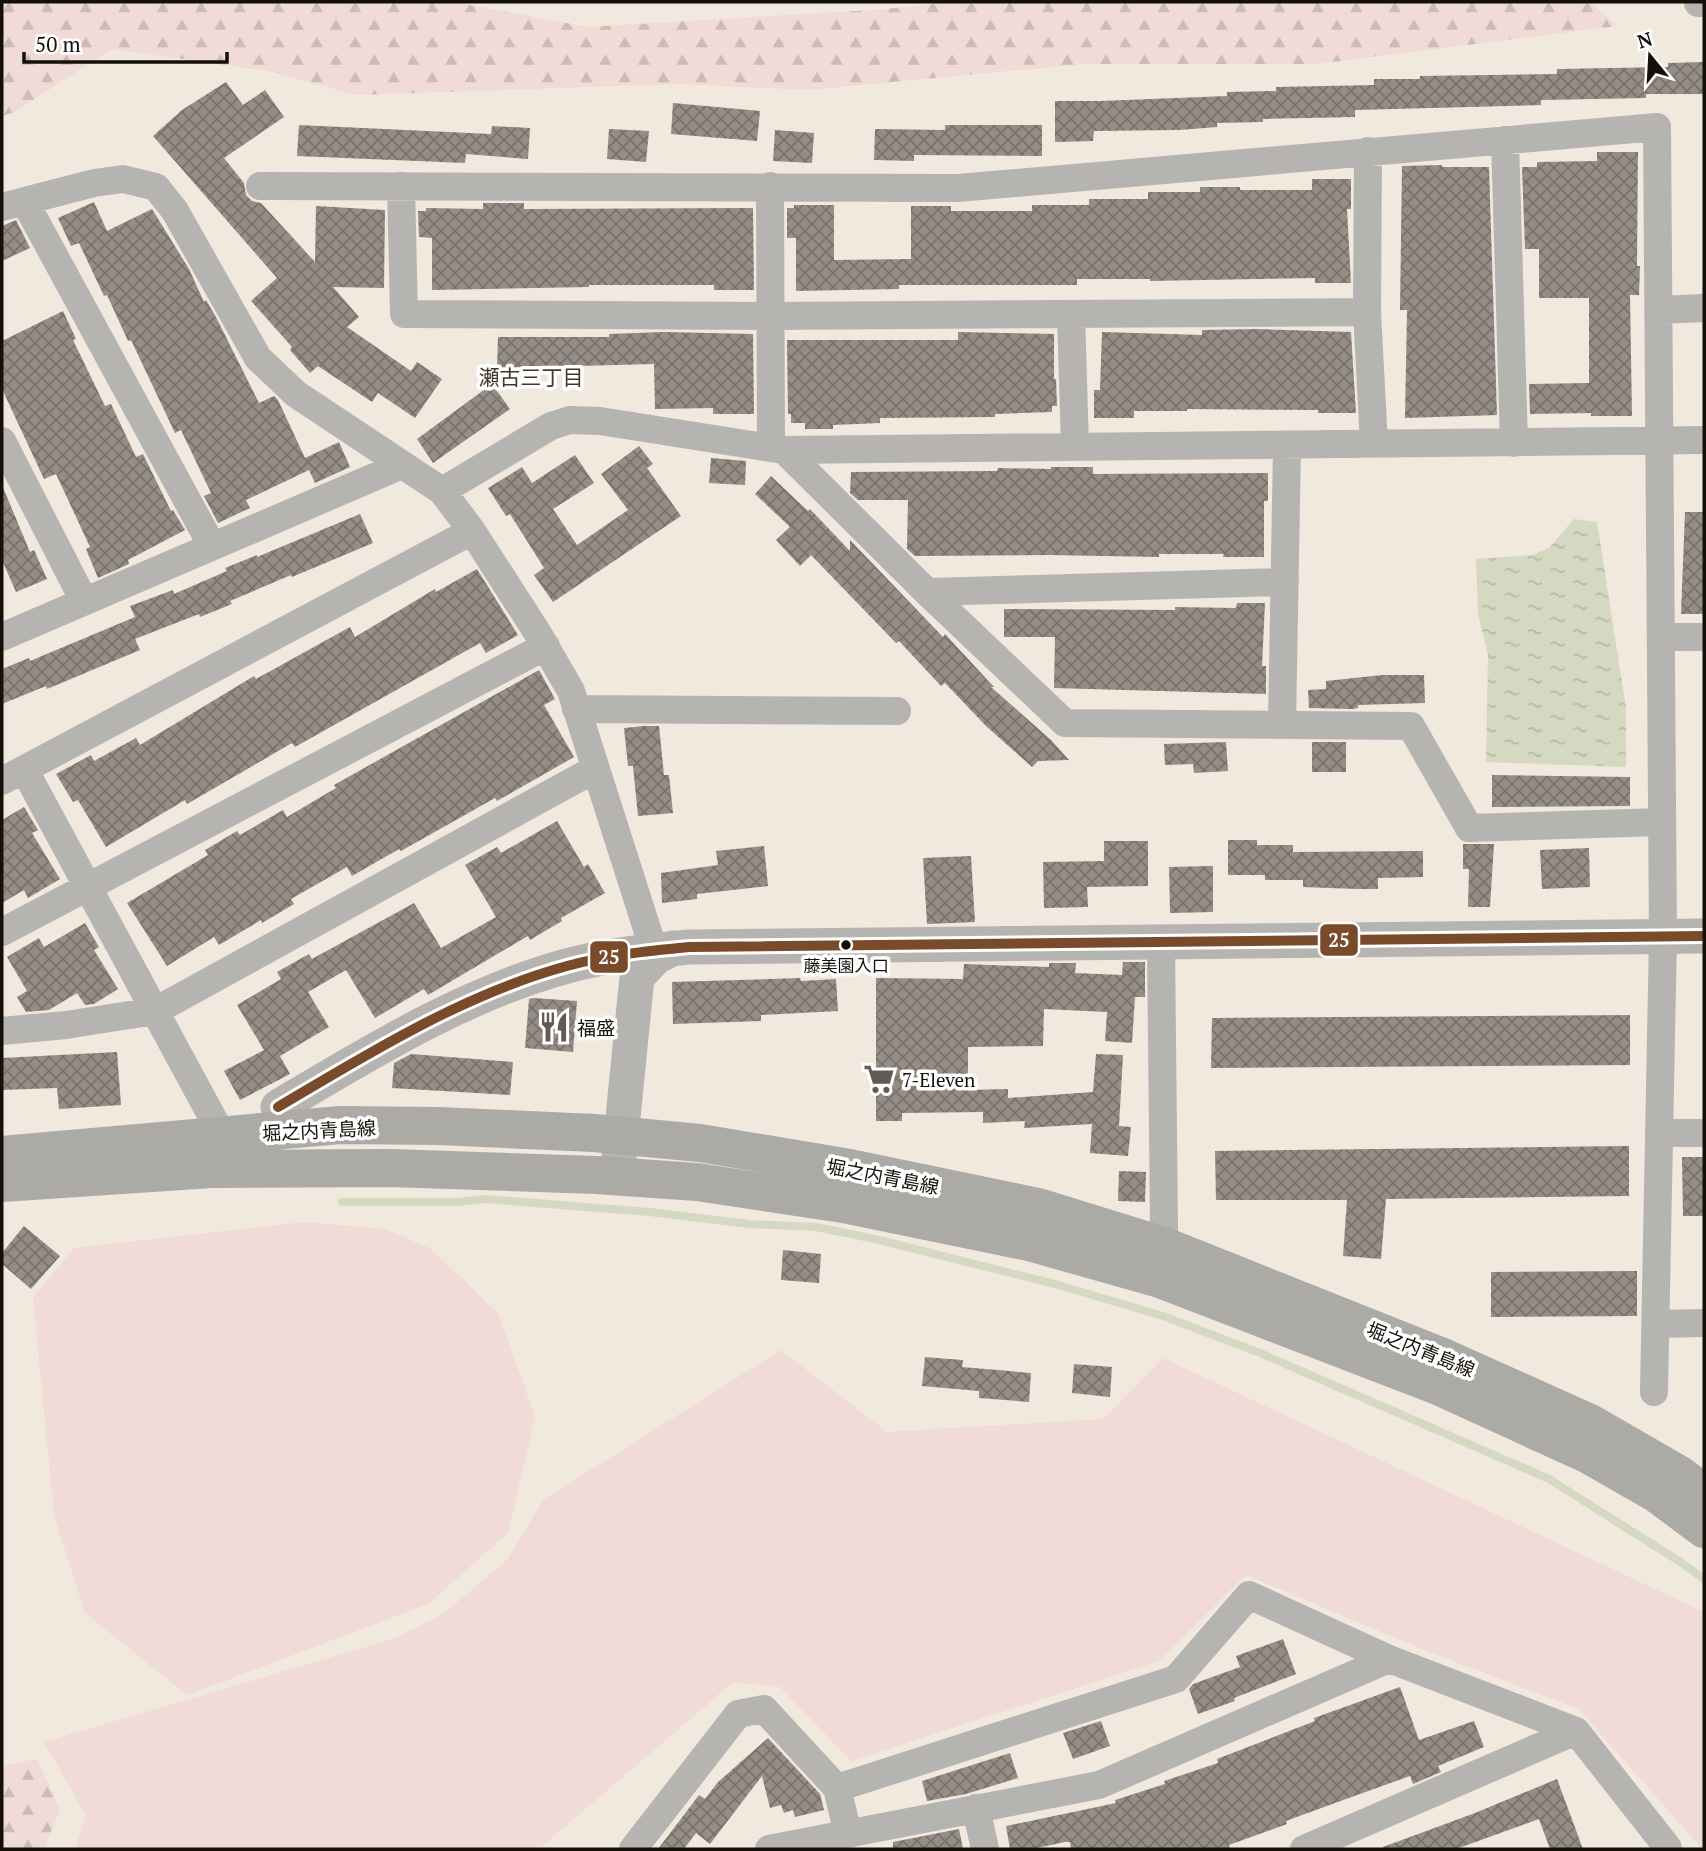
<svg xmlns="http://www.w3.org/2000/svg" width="1706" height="1851" viewBox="0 0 1706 1851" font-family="'PT Serif','Noto Sans JP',serif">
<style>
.green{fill:#f0dbd6}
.forest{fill:url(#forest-firs)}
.water{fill:url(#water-ripples)}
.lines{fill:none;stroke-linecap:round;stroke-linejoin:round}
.stream{stroke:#d5d9c2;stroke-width:8}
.building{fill:url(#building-cross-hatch)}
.minor{stroke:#b6b4b0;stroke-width:28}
.tertiary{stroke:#b6b4b0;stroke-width:35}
.secondary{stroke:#abaaa5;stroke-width:38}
.bus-1-casing{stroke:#fff;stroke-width:16}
.bus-1{stroke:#7a4b2a;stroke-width:10}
.bus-dot{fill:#150f09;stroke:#fff;stroke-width:2.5}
.labels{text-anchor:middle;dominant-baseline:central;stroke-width:7;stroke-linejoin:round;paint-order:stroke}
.bus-label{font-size:17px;fill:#150f09;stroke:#fff}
.poi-label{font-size:19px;fill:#150f09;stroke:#fff;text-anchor:start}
.street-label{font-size:19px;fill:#150f09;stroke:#fff}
.neighbourhood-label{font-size:21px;fill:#433728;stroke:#fff}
.line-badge{stroke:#fff;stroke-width:2.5}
.badge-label{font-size:19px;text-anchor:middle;font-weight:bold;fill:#fff}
</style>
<defs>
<pattern id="forest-firs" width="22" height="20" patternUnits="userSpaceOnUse" patternTransform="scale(1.75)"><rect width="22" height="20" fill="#f0dbd6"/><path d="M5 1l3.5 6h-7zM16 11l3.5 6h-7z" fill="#cdbbb6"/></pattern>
<pattern id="water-ripples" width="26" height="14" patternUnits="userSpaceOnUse" patternTransform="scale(1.75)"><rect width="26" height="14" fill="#d5d9c2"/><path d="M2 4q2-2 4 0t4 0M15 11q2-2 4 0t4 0" fill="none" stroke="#b6b9a5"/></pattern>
<pattern id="building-cross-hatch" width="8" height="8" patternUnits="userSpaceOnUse" patternTransform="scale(1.75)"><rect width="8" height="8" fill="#968d86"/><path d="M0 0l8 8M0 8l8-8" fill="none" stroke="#79726c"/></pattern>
</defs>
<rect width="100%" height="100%" fill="#f1e8de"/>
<path class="green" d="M 304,1222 L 386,1229 L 431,1249 L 498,1313 L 535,1417 L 508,1533 L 428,1604 L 187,1695 L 85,1613 L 54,1515 L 33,1297 L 74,1248 Z
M 781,1350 L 887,1432 L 1103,1419 L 1163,1358 L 1704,1612 L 1704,1849 L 1702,1849 L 1579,1709 L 1432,1653 L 1246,1575 L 1159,1661 L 851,1761 L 780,1687 L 733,1682 L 539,1849 L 75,1849 L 86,1815 L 44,1742 L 393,1639 L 443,1614 L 507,1560 L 543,1500 Z"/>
<path class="forest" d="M 2,2 L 453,2 L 588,27 L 873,10 L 954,2 L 1590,2 L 1617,26 L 1317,64 L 1082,64 L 809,90 L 679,84 L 356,95 L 269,71 L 111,49 L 15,112 L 2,116 Z
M 37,1759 L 60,1809 L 44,1849 L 2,1849 L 2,1766 Z"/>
<path class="water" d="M 1574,519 L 1597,522 L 1626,708 L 1626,767 L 1486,762 L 1488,655 L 1478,614 L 1476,559 L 1533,555 L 1550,547 Z"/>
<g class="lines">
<path class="stream" d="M 342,1202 L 459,1202 L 484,1199 L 650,1212 L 749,1224 L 816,1227 L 875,1239 L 1055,1284 L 1163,1316 L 1260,1353 L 1549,1479 L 1682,1563 L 1704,1579"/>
</g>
<path class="building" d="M 1704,62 L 1704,94 L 1646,94 L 1646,98 L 1541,100 L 1541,105 L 1355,110 L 1355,117 L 1263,119 L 1263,122 L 1217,123 L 1217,127 L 1179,130 L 1094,131 L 1093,141 L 1055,142 L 1055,101 L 1101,101 L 1227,96 L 1227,92 L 1276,91 L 1276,87 L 1374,85 L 1374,79 L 1420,79 L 1420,76 L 1557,74 L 1557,69 L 1668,67 L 1668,63 Z
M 226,82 L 243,105 L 265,90 L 284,117 L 224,158 L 244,183 L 246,195 L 252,201 L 261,203 L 315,262 L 316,206 L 385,210 L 384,288 L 333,287 L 359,317 L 347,327 L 411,371 L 417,362 L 442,379 L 415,418 L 378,393 L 372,402 L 318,366 L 310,373 L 290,350 L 292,347 L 251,301 L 277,278 L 153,136 L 182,110 Z
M 673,103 L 760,111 L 757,141 L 671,134 Z
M 299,125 L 491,134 L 492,126 L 530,128 L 528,159 L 466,154 L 465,163 L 297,156 Z
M 945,125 L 1042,125 L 1042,156 L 914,155 L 914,161 L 874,160 L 875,129 L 945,130 Z
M 609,129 L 649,131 L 646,162 L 607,159 Z
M 775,130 L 814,133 L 812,163 L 773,161 Z
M 1597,152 L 1638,152 L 1637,266 L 1640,266 L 1639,295 L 1630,295 L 1632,416 L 1591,416 L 1591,413 L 1530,414 L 1529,384 L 1589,383 L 1589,298 L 1539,298 L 1539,249 L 1525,249 L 1522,167 L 1537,167 L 1537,162 L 1597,161 Z
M 1442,165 L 1442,167 L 1489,167 L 1497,415 L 1405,418 L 1407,310 L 1400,310 L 1402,166 Z
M 1312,179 L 1351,179 L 1351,209 L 1347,209 L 1351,283 L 1315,283 L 1315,278 L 1150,281 L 1150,279 L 1077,279 L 1077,285 L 899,285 L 899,289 L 796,291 L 796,238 L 787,238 L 787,208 L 794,208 L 794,205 L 834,205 L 834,260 L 911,259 L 911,206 L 951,206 L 951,211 L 1032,211 L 1032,205 L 1089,205 L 1089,199 L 1148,199 L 1148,192 L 1200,192 L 1200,187 L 1240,187 L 1240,190 L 1312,190 Z
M 94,202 L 107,231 L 152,209 L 189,269 L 204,302 L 206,300 L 217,319 L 259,403 L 274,396 L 278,400 L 305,458 L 339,442 L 350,467 L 315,483 L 309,470 L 246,500 L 250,508 L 218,523 L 204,496 L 211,493 L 181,430 L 175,433 L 131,340 L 128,341 L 107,295 L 104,296 L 79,243 L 71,246 L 58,218 Z
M 483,203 L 524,203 L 524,209 L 753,208 L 754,290 L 714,290 L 714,285 L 589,285 L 589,287 L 432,290 L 432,238 L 419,237 L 418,211 L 426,211 L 426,208 L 483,209 Z
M 16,220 L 30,248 L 2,261 L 2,226 Z
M 63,311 L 76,339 L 73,340 L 105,406 L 111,404 L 136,457 L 143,454 L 171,511 L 173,510 L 185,530 L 128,560 L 129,564 L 98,578 L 86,549 L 90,547 L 56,474 L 44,479 L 2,389 L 2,341 Z
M 1256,329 L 1351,332 L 1356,413 L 1318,413 L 1318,410 L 1187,409 L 1187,411 L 1134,411 L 1134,418 L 1094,418 L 1094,390 L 1100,390 L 1102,332 L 1202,335 L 1202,330 Z
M 664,332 L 753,334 L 754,414 L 713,414 L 713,408 L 655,409 L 654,364 L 497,368 L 498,337 L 609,337 L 609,334 Z
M 958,332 L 1054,334 L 1054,379 L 1056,379 L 1057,406 L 1052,406 L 1052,412 L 995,414 L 995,417 L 880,418 L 880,423 L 833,425 L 833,429 L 805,429 L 805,423 L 791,423 L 791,414 L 788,414 L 787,340 L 958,340 Z
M 492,384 L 510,409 L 433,463 L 417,439 Z
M 639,446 L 653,464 L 647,468 L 681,516 L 553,602 L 534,575 L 544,568 L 510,514 L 506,516 L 488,488 L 522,467 L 532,483 L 575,455 L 594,483 L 553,509 L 577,545 L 628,510 L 601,474 Z
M 711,458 L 746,461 L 745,485 L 709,483 Z
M 1051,467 L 1093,467 L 1093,474 L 1268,473 L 1268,501 L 1264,501 L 1264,557 L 1223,557 L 1224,554 L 1159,554 L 1159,557 L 1050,555 L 915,556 L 907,549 L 908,500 L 858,500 L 850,493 L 851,472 L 997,471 L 998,468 L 1051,469 Z
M 771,476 L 808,511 L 810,509 L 850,551 L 850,540 L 943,637 L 945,634 L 994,687 L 991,687 L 1051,740 L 1069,760 L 1038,761 L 1032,767 L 986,726 L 945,683 L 941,686 L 899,641 L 896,643 L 811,555 L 800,566 L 776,540 L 790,527 L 755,494 Z
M 2,485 L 30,552 L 34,550 L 47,579 L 16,592 L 2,560 Z
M 1685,512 L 1704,512 L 1704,614 L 1681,614 Z
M 360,514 L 373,543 L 292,577 L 291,575 L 230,601 L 232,604 L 200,617 L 199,614 L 135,639 L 140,650 L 47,689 L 46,686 L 2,704 L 2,669 L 29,658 L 30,661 L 135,617 L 130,606 L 173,590 L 174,594 L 227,571 L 225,568 L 257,555 L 257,557 Z
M 477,569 L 518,635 L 486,653 L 480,643 L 295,747 L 292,743 L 187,804 L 185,800 L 106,847 L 78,800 L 73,802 L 56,774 L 91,755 L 94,761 L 136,738 L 140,745 L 254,676 L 256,679 L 350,627 L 355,637 L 435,589 L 436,592 Z
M 1237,603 L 1265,603 L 1262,666 L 1266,666 L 1266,694 L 1054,688 L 1055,637 L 1004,637 L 1004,609 L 1175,610 L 1175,607 L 1236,608 Z
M 539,670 L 555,699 L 544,705 L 574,757 L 497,801 L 495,798 L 401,851 L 399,849 L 352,876 L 347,867 L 291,899 L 294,904 L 262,923 L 261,920 L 219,945 L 214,937 L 167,966 L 127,903 L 208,855 L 205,850 L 237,831 L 240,835 L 283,810 L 287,817 L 336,788 L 334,785 L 366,767 Z
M 1382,675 L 1424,675 L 1425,703 L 1358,705 L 1358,708 L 1352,709 L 1309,708 L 1308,690 L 1326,689 L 1326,681 Z
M 644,726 L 659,726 L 664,775 L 669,775 L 673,813 L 638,816 L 633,766 L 628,766 L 624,728 Z
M 1226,742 L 1228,771 L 1194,773 L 1193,764 L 1165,765 L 1164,744 Z
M 1312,742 L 1346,742 L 1346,772 L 1312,772 Z
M 1492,775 L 1630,777 L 1630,806 L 1492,807 Z
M 24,807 L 38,830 L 32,833 L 60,879 L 28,898 L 24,890 L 2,903 L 2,820 Z
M 557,821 L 584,867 L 588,864 L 605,893 L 561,918 L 562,921 L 530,940 L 528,936 L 428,995 L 424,989 L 375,1018 L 346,970 L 308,992 L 329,1027 L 280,1056 L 290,1074 L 240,1100 L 224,1071 L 264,1050 L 237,1005 L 281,979 L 277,972 L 309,954 L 312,959 L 414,903 L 441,948 L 496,917 L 465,865 L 497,847 L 501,853 Z
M 1228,840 L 1257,840 L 1257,845 L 1293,845 L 1293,852 L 1423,851 L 1423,877 L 1378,878 L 1378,889 L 1357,889 L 1303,887 L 1303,880 L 1265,880 L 1265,875 L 1228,875 Z
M 1104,841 L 1148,841 L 1148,886 L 1087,887 L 1088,907 L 1044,908 L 1043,862 L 1104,861 Z
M 1463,844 L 1494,844 L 1490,907 L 1468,907 L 1469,869 L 1463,869 Z
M 764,846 L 768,886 L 697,894 L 697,899 L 662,903 L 661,873 L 718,865 L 716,851 Z
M 1589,848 L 1590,887 L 1542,889 L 1540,850 Z
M 971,856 L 975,922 L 927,924 L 923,858 Z
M 1213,866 L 1213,912 L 1170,913 L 1169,867 Z
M 85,923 L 99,947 L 94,950 L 118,989 L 94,1004 L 85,1005 L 77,993 L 49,1010 L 26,1012 L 17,997 L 27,991 L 7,957 L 39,938 L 44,947 Z
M 1123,962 L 1145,962 L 1145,997 L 1135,997 L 1132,1043 L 1105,1041 L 1107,1012 L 1044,1009 L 1043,1046 L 968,1047 L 968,1090 L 1008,1089 L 1008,1098 L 1093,1092 L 1096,1054 L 1123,1055 L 1119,1126 L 1131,1127 L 1128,1156 L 1090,1153 L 1092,1124 L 1024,1128 L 1025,1121 L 983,1123 L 983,1112 L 902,1113 L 902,1121 L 876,1121 L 876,978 L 963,979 L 964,964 L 1049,967 L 1049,963 L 1076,963 L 1075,973 L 1122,975 Z
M 800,978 L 801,981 L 836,979 L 838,1011 L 761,1015 L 761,1021 L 673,1024 L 672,982 Z
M 533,998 L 577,1001 L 573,1052 L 525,1048 L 529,999 Z
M 1630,1015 L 1630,1065 L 1211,1068 L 1212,1018 Z
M 117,1052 L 121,1105 L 59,1109 L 57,1088 L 2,1090 L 2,1058 Z
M 411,1054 L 513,1062 L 510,1095 L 392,1088 L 394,1063 Z
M 1629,1146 L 1629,1196 L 1386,1199 L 1381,1259 L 1343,1256 L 1347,1200 L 1216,1200 L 1215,1151 Z
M 1682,1157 L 1704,1157 L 1704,1216 L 1683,1216 Z
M 1119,1171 L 1146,1172 L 1145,1202 L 1118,1201 Z
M 24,1226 L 60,1256 L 31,1289 L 2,1264 L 2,1253 Z
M 783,1250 L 821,1254 L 819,1283 L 781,1280 Z
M 1637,1271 L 1637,1316 L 1491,1317 L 1491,1272 Z
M 925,1357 L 963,1360 L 962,1367 L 1031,1373 L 1029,1402 L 979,1398 L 979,1391 L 922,1386 Z
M 1074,1364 L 1112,1367 L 1110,1397 L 1072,1393 Z
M 1283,1639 L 1296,1674 L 1234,1698 L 1235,1701 L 1198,1714 L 1189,1689 L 1193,1684 L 1240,1667 L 1236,1656 Z
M 1400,1687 L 1419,1740 L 1474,1721 L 1484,1747 L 1438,1766 L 1441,1772 L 1413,1784 L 1410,1776 L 1335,1803 L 1286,1821 L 1287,1824 L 1229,1845 L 1230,1849 L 1071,1849 L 1070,1842 L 1065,1842 L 1032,1849 L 1010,1849 L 1006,1826 L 1116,1803 L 1115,1800 L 1165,1784 L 1164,1781 L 1218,1763 L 1217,1759 L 1315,1721 L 1314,1718 Z
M 1101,1721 L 1110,1746 L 1073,1759 L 1063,1733 Z
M 768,1738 L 820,1794 L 824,1810 L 795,1817 L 793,1810 L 784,1813 L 781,1805 L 770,1808 L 762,1776 L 710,1844 L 696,1833 L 684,1849 L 658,1849 L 699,1795 L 705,1799 L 718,1782 Z
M 1010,1753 L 1018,1778 L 966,1794 L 927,1801 L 922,1781 Z
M 1557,1779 L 1583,1849 L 1550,1849 L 1539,1819 L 1456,1849 L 1383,1849 L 1383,1847 L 1475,1813 Z
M 959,1829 L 963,1849 L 893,1849 L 893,1842 Z"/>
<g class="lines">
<path class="minor" d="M 1698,3 L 1704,3
M 1505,140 L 1514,443
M 1368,151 L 1367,312 L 1374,444
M 260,186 L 958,188 L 1657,127 L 1663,936 L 1654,1392
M 401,186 L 404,314 L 771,316 L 1367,312
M 770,186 L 771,448
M 25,202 L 212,546
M 2,207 L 94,183 L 123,179 L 156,187 L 175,211 L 258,358 L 296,394 L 442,491 L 472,531 L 537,632 L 571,691 L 656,957
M 1659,310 L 1704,308
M 1071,314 L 1075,447
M 2,441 L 84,601
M 784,450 L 927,592 L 1065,723 L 1411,726 L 1469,828 L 1662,822
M 442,491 L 551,426 L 570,420 L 600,421 L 784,450 L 1704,440
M 927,592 L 1285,582
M 2,637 L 402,465
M 1661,637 L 1704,637
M 576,709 L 897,711
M 1282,724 L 1287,446
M 24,769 L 223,1137
M 2,781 L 472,531
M 2,932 L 546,646
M 1161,942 L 1164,1228 L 1162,1264
M 2,1031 L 66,1025 L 155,1011 L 595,769
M 1659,1133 L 1704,1133
M 1656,1324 L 1704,1323
M 837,1788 L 1176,1679 L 1249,1595 L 1389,1659
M 976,1808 L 985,1849
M 633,1849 L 738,1714 L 764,1709 L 837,1788 L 848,1834
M 769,1849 L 1099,1785 L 1389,1659 L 1576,1731 L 1668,1848 L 1665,1849
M 1304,1849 L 1576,1731"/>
<path class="tertiary" d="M 278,1107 C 369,1053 464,994 567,966 C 607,955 648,951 689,947 L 1704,936
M 617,1177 L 637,977 L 656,957 L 674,948"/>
<path class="secondary" d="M 2,1155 L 340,1125 L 439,1126 L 594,1133 L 700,1143 L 850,1168 L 1038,1207 L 1164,1246 L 1445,1358 L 1590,1423 L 1680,1475 L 1704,1493
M 2,1183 L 211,1169 L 390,1168 L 596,1175 L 697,1182 L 843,1204 L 1029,1242 L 1160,1279 L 1438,1386 L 1589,1455 L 1657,1494 L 1704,1529"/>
<g class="bus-1-casing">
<path id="bus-1" d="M 278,1107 C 369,1053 464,994 567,966 C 607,955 648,951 689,947 L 1704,936"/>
</g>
<use href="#bus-1" class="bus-1"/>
</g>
<defs>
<g id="restaurant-bare" transform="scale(2.415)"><path d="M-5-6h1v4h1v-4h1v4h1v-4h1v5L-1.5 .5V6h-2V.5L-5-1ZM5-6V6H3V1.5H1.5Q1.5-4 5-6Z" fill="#625b54" stroke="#fff" stroke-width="2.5" paint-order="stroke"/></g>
<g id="supermarket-bare" transform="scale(2.415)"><path d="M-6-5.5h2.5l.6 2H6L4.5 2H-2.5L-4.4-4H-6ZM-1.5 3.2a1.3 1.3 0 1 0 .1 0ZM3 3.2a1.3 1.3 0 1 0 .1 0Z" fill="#625b54" stroke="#fff" stroke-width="2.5" paint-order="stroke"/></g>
</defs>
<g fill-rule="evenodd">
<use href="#restaurant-bare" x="554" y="1027"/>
<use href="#supermarket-bare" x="879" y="1079"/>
</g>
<circle class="bus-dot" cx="846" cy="945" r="6"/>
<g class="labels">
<g class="bus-label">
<text x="846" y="965">藤美園入口</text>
</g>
<g class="poi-label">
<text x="577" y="1027">福盛</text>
<text x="902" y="1079">7-Eleven</text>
</g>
<g class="street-label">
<text transform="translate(319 1130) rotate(-3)">堀之内青島線</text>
<text transform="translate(883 1176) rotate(11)">堀之内青島線</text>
<text transform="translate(1421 1349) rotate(22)">堀之内青島線</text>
</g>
<g class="neighbourhood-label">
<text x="531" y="377">瀬古三丁目</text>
</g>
</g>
<g class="line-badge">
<rect x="1319" y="923" width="40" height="34" rx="7" fill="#7a4b2a"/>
<rect x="589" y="940" width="40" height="34" rx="7" fill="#7a4b2a"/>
</g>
<g class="badge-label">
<text x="1339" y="947">25</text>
<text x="609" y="964">25</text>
</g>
<rect width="1706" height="1851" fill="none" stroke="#150f09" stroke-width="7"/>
<g transform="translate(1650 56) rotate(342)" stroke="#ffffff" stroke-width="5" paint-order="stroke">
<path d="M0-5L12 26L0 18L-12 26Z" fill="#150f09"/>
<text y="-10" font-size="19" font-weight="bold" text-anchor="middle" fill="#150f09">N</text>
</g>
<path d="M24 52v10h203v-10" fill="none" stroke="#150f09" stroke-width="3.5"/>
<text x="35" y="52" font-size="21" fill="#150f09" stroke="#ffffff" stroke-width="5" paint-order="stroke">50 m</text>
</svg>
